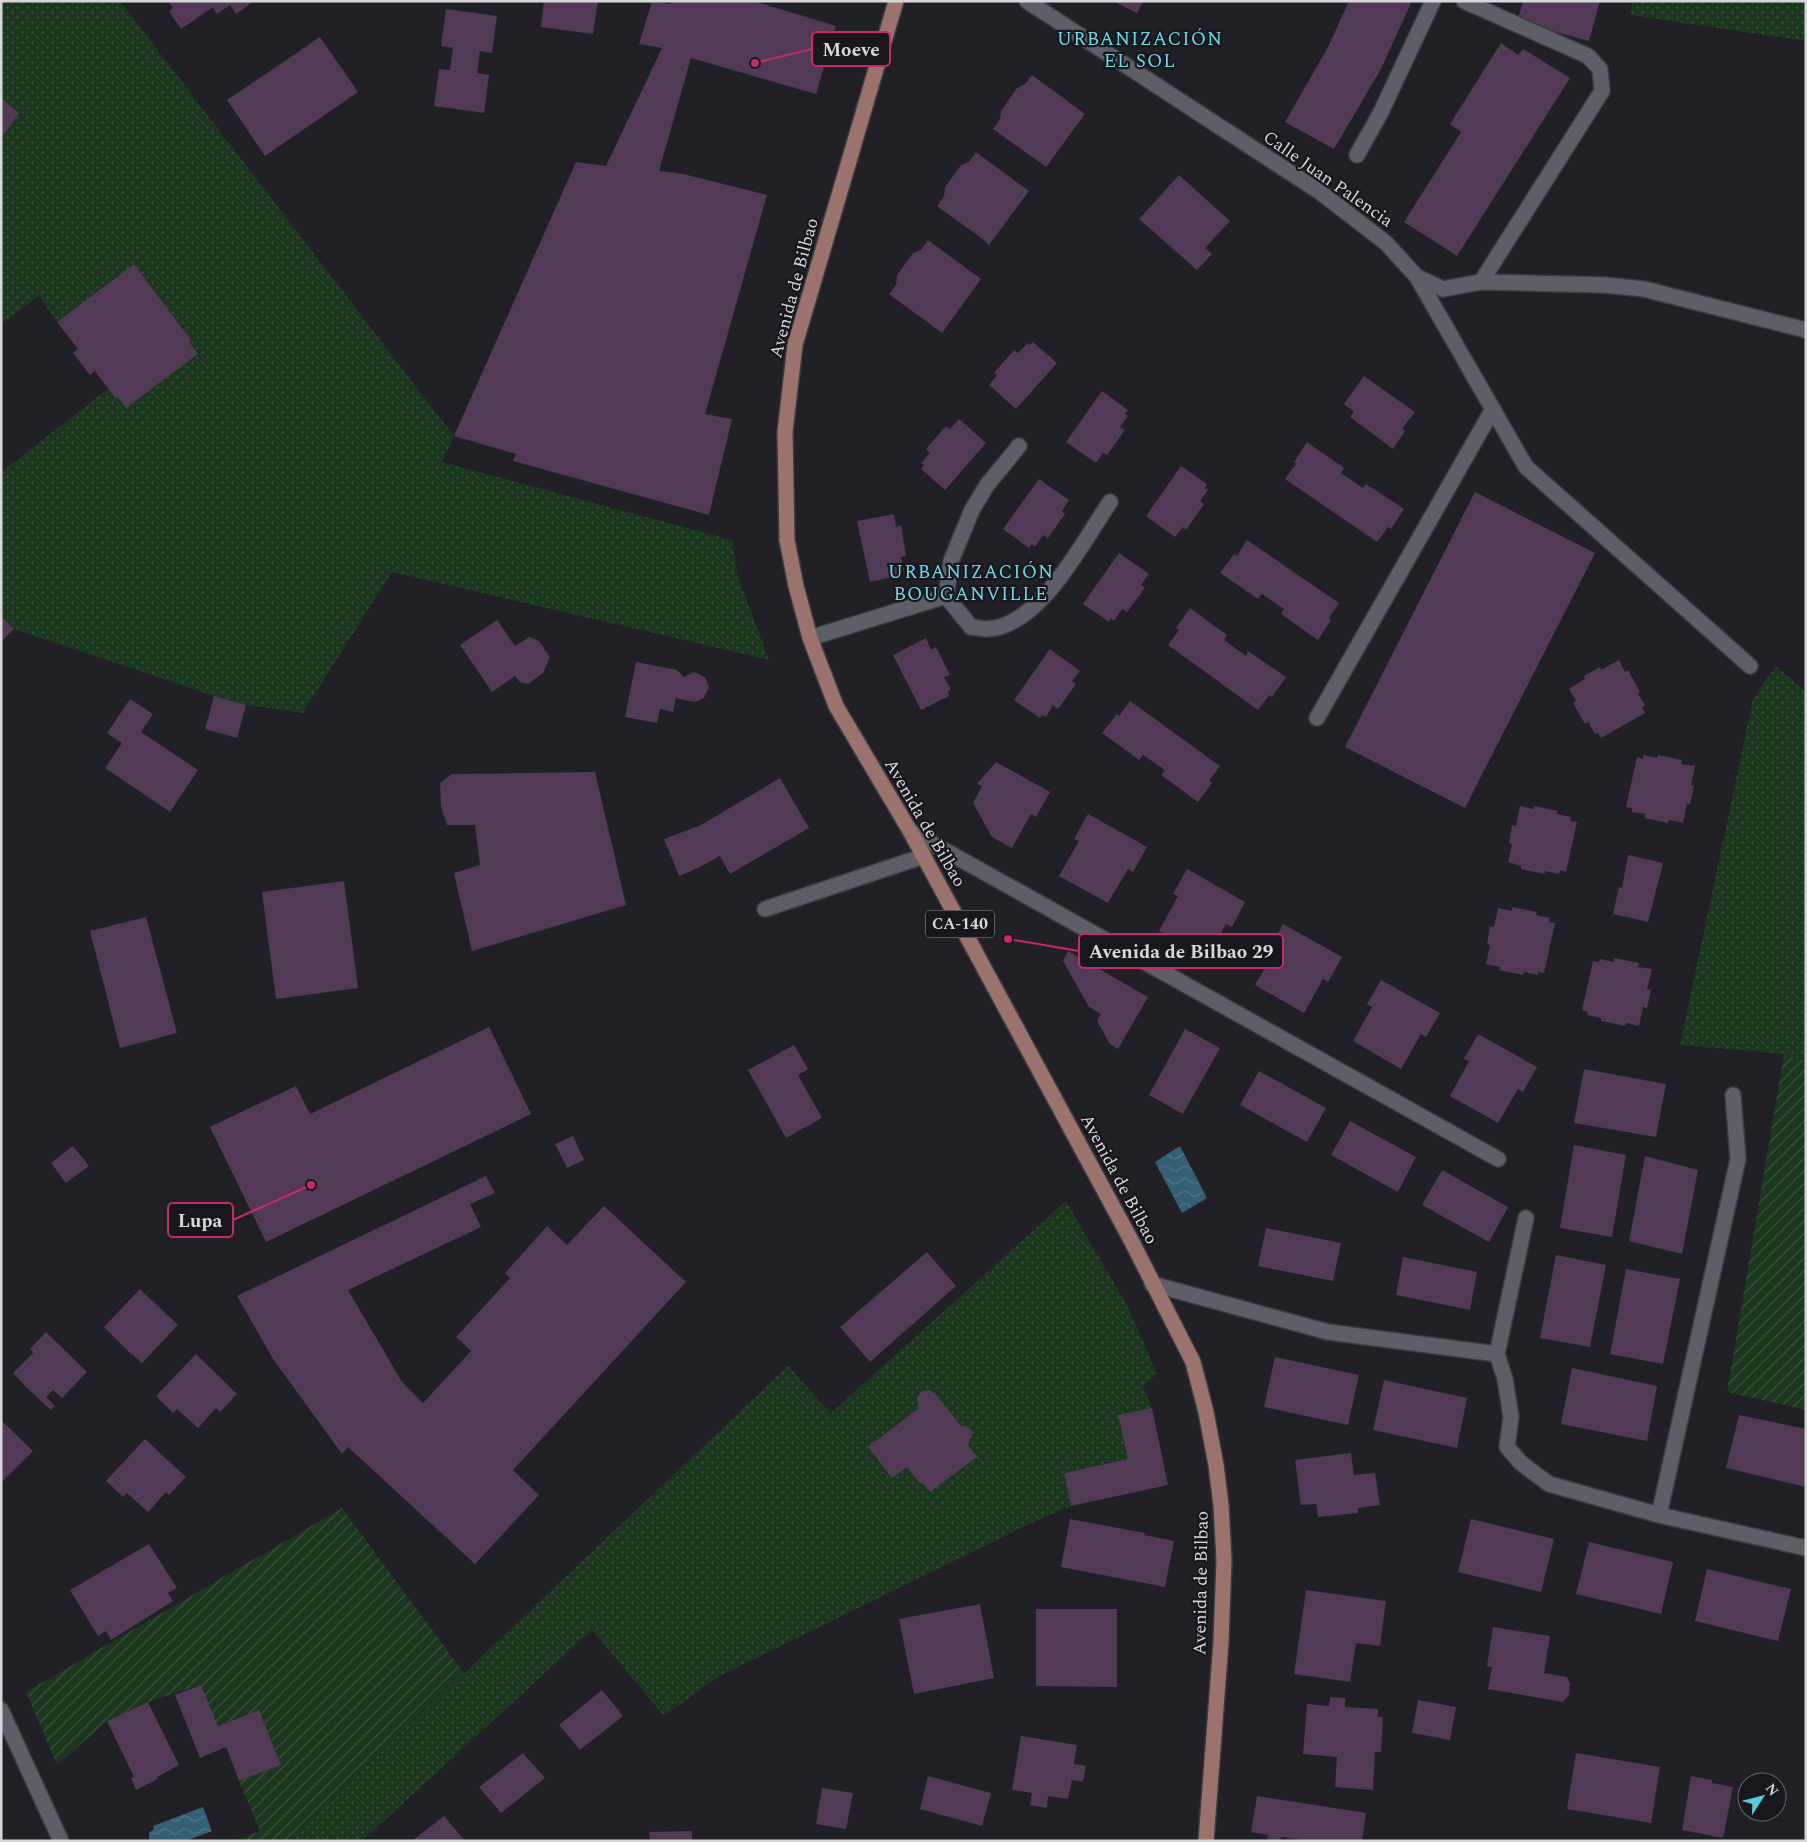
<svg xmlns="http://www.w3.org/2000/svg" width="1807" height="1842" viewBox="0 0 1807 1842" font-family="Spectral,serif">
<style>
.grass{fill:url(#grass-dots)}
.garden{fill:url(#garden-furrows)}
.water{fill:url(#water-waves)}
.building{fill:#523956}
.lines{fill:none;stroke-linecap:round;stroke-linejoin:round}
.minor-casing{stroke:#3b3b40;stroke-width:18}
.major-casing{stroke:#3b3b40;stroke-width:18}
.minor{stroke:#5e5f66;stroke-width:15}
.major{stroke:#9c726d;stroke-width:15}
.labels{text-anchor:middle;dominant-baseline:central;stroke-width:4.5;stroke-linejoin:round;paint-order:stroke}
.shield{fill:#17171d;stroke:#9d9da2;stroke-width:1}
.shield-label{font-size:16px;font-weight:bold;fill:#d7d7db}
.street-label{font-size:18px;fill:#d7d7db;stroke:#17171d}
.neighbourhood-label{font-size:19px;letter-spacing:1px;fill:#6ed6e8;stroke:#17171d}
.leader{fill:none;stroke:#c42b68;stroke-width:2}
.callout-dot{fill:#c42b68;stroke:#17171d;stroke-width:2}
.callout{fill:#17171d;stroke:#c42b68;stroke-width:2}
.callout-label{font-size:19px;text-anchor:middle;font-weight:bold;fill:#d7d7db}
</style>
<defs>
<pattern id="grass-dots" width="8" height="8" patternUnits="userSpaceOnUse" patternTransform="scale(1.25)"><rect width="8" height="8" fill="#1b371d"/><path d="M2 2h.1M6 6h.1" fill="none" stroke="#3b533d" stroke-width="1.8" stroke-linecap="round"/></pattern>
<pattern id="garden-furrows" width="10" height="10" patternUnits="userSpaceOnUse" patternTransform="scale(1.25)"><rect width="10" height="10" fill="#1b371d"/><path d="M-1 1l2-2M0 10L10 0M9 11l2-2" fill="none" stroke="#3b533d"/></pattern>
<pattern id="water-waves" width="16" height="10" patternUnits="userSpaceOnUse" patternTransform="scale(1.25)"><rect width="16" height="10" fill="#336073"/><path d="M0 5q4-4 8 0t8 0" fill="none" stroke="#507686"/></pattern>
</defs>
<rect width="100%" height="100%" fill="#202026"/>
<path class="grass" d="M 2,1 L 120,1 L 454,436 L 442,462 L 732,540 L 738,576 L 769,660 L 392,572 L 303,713 L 246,705 L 214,696 L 14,629 L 1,616 L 1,472 L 108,389 L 115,398 L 117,396 L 126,408 L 191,340 L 134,264 L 57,322 L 39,296 L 1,324 L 1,139 L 18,114 L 1,99 Z
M 1633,1 L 1806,1 L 1806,41 L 1630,15 Z
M 1776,666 L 1806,692 L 1806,1061 L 1784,1054 L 1680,1045 L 1753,699 Z
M 1066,1201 L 1128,1307 L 1157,1374 L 1143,1386 L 1152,1408 L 1128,1459 L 1064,1473 L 1071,1506 L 1025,1526 L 718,1677 L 664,1716 L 592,1630 L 362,1841 L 287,1841 L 788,1366 L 831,1413 Z"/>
<path class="garden" d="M 1784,1054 L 1806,1061 L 1806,1410 L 1727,1392 Z
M 342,1508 L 464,1673 L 287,1841 L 235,1841 L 260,1831 L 239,1781 L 281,1765 L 259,1710 L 218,1726 L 200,1685 L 148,1702 L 107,1721 L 57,1765 L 26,1692 Z"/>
<path class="water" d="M 1180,1146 L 1207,1198 L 1182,1213 L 1155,1162 Z
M 203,1807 L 212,1831 L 186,1841 L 149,1841 L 149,1833 L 154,1829 L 153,1826 Z"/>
<path class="building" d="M 168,1 L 254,1 L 236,14 L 230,5 L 217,14 L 213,7 L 181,29 L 169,11 L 173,8 Z
M 544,1 L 598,1 L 593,34 L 541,27 Z
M 652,1 L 670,4 L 670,1 L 754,1 L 836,26 L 816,94 L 691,58 L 659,171 L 683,174 L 767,195 L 705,414 L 732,419 L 709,515 L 513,461 L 516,454 L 454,436 L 576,162 L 606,166 L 662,48 L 639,44 Z
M 1113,1 L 1143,1 L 1137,13 Z
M 1349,1 L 1412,1 L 1381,69 L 1334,149 L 1285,122 L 1327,49 Z
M 1523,1 L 1600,1 L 1589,41 L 1517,22 Z
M 446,9 L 497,16 L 492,53 L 480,51 L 477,73 L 489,75 L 484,113 L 434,106 L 439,69 L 450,70 L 453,48 L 441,46 Z
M 320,37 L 358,92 L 265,156 L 227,100 Z
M 1501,43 L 1518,55 L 1523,49 L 1570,78 L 1457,256 L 1404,222 L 1461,132 L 1450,124 Z
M 1032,75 L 1085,114 L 1046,167 L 993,129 L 1000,119 L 1001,111 L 1017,88 L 1025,84 Z
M 1,98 L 19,113 L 1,139 Z
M 976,152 L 1029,191 L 989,245 L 984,240 L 937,206 L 944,196 L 945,187 L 961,165 L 969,162 Z
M 1179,175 L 1230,221 L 1205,248 L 1212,254 L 1197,270 L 1139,219 Z
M 928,240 L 981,279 L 942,333 L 889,294 L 896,285 L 897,275 L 913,253 L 921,250 Z
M 134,264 L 191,340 L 189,342 L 198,354 L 126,408 L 117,396 L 115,398 L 95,371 L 90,375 L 73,353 L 78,349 L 57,322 Z
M 1033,342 L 1057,363 L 1016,409 L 989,385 L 997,375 L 994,373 L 1014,350 L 1018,353 L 1028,343 L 1030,345 Z
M 1364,376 L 1415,412 L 1402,429 L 1405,431 L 1393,449 L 1350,417 L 1354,412 L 1344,404 Z
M 1102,391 L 1128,410 L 1125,414 L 1128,416 L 1120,427 L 1125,430 L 1107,455 L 1103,453 L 1096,463 L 1066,442 Z
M 959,419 L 986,443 L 945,490 L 921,469 L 924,465 L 921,463 L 930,453 L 926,449 L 946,426 L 950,429 Z
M 1307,442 L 1344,468 L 1341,473 L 1363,488 L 1366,484 L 1404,509 L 1391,529 L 1388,527 L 1377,542 L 1285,479 L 1296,464 L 1294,462 Z
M 1181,466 L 1207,484 L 1205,488 L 1208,490 L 1200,501 L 1204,504 L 1186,530 L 1183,527 L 1175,537 L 1146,516 Z
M 1039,479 L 1069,500 L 1062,511 L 1065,514 L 1048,538 L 1043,535 L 1035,547 L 1032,544 L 1029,548 L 1003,529 Z
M 1475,492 L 1595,553 L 1465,808 L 1345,747 Z
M 894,514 L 896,527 L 901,525 L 906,556 L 901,557 L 904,570 L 900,571 L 901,575 L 870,582 L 857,521 Z
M 1247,540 L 1339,603 L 1329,618 L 1331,620 L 1318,640 L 1281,614 L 1284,609 L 1262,594 L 1258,599 L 1220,573 L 1234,554 L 1237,556 Z
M 1119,553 L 1149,574 L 1141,585 L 1145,588 L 1127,612 L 1122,609 L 1114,621 L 1111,618 L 1109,622 L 1083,604 Z
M 1190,608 L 1227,635 L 1224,640 L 1246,656 L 1248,651 L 1286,677 L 1272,697 L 1269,695 L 1258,710 L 1168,645 L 1179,630 L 1176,628 Z
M 1,616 L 14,629 L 1,642 Z
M 497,620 L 515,646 L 529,637 L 539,641 L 550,657 L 543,673 L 528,684 L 520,682 L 515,676 L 492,692 L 460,645 Z
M 926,638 L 931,650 L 936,647 L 950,675 L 944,677 L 951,690 L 948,691 L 949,696 L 921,710 L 893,655 Z
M 1050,649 L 1080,671 L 1072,681 L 1076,684 L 1058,709 L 1053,705 L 1046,717 L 1043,715 L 1040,718 L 1014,700 Z
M 1619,660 L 1625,672 L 1628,670 L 1640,692 L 1638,694 L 1645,705 L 1642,708 L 1645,713 L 1601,738 L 1598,733 L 1595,734 L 1588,722 L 1585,724 L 1573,703 L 1576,701 L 1569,689 L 1585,679 L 1584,676 L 1600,667 L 1601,670 Z
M 636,662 L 677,670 L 684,677 L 694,672 L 705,677 L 709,687 L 704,698 L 694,702 L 676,698 L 673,712 L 660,709 L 657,723 L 625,717 Z
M 214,696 L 246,705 L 237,738 L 205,729 Z
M 130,699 L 153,714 L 141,732 L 198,770 L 170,812 L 105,768 L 122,743 L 107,733 Z
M 1130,701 L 1220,766 L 1209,781 L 1212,783 L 1198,802 L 1161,775 L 1165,770 L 1143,755 L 1139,760 L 1102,733 L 1117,714 L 1119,716 Z
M 1643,755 L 1657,758 L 1658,755 L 1682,760 L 1681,764 L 1695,766 L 1691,785 L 1694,786 L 1690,804 L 1687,804 L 1683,823 L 1669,820 L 1668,823 L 1645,818 L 1645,814 L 1632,812 L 1632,808 L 1626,807 L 1637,757 L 1643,759 Z
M 996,762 L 1050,792 L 1036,817 L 1031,814 L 1012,848 L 992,837 L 973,803 L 982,786 L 977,784 Z
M 595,772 L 626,905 L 472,951 L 454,873 L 480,865 L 475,825 L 447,825 L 441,806 L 440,783 L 452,774 Z
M 780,778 L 809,828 L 730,874 L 720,856 L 696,869 L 679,876 L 664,839 L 701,825 Z
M 1520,806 L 1534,809 L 1534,806 L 1558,811 L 1557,814 L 1571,817 L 1570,821 L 1577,822 L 1566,872 L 1560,870 L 1559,874 L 1545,871 L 1545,874 L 1521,869 L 1521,866 L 1508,862 L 1512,844 L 1509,843 L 1512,825 L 1516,826 Z
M 1088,814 L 1147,847 L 1133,872 L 1128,869 L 1108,903 L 1059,876 L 1079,841 L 1074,839 Z
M 1628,855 L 1663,863 L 1648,922 L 1613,914 L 1619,887 L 1622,888 Z
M 1187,869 L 1245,902 L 1232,927 L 1226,924 L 1207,958 L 1159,931 L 1178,896 L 1173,894 Z
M 344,881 L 358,988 L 276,999 L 262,892 Z
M 1512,907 L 1537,912 L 1536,915 L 1550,918 L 1549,922 L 1555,923 L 1544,973 L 1538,972 L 1538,975 L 1524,972 L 1523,975 L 1499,970 L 1500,967 L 1486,964 L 1490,945 L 1487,944 L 1490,926 L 1494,927 L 1498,908 L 1512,911 Z
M 146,917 L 177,1033 L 120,1048 L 90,931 Z
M 1283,924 L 1342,957 L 1328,982 L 1323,979 L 1304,1013 L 1255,985 L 1275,951 L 1270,949 Z
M 1068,951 L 1148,997 L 1118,1049 L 1110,1044 L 1097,1021 L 1101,1014 L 1089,1007 L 1063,961 Z
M 1614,958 L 1639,963 L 1638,967 L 1652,969 L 1647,989 L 1651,990 L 1647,1008 L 1643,1007 L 1639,1026 L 1626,1023 L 1625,1026 L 1601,1021 L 1601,1018 L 1587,1015 L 1588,1012 L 1582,1010 L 1593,961 L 1599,962 L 1600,959 L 1614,962 Z
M 1381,980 L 1440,1013 L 1426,1037 L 1421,1034 L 1401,1069 L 1353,1041 L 1372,1007 L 1367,1004 Z
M 489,1027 L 531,1114 L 266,1242 L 210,1127 L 296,1086 L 310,1114 Z
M 1185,1029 L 1220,1048 L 1183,1114 L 1149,1095 Z
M 1478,1034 L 1537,1067 L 1523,1092 L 1518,1089 L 1498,1123 L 1450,1096 L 1469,1061 L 1464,1059 Z
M 794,1045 L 808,1069 L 798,1075 L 822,1118 L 786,1138 L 748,1070 Z
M 1584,1069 L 1666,1084 L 1656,1137 L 1574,1123 Z
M 1259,1071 L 1326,1108 L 1307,1142 L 1240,1105 Z
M 1350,1121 L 1416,1157 L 1398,1192 L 1331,1155 Z
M 573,1136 L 584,1160 L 567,1168 L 555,1144 Z
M 1574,1145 L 1626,1155 L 1612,1237 L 1560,1228 Z
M 73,1146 L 89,1166 L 66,1183 L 51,1163 Z
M 1645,1156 L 1698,1170 L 1682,1254 L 1629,1241 Z
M 1442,1170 L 1508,1207 L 1489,1242 L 1422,1205 Z
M 486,1176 L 495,1193 L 470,1204 L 481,1227 L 348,1290 L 402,1382 L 423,1403 L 471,1351 L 456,1337 L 510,1278 L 505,1273 L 547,1226 L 567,1245 L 604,1206 L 686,1282 L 513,1470 L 539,1495 L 475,1564 L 348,1447 L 342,1454 L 273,1359 L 237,1296 Z
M 1266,1228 L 1341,1243 L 1333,1281 L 1258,1266 Z
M 927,1252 L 956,1286 L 870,1362 L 840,1327 Z
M 1556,1255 L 1606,1265 L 1590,1347 L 1540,1338 Z
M 1403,1257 L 1477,1272 L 1470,1310 L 1396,1295 Z
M 1626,1269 L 1680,1279 L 1663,1364 L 1610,1354 Z
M 140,1289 L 178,1325 L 142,1363 L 132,1354 L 132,1355 L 104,1327 Z
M 46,1332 L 87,1372 L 62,1398 L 53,1390 L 46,1397 L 55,1406 L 51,1410 L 27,1388 L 13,1373 L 33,1353 L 30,1349 Z
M 196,1354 L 237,1394 L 220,1412 L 216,1408 L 198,1428 L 177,1409 L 173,1413 L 156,1396 Z
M 1275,1357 L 1359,1375 L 1348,1425 L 1264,1407 Z
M 1572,1368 L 1657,1386 L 1647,1441 L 1561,1424 Z
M 1384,1380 L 1467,1398 L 1457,1448 L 1373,1430 Z
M 929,1390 L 935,1393 L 960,1425 L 968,1427 L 971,1430 L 972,1436 L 968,1445 L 977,1457 L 930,1492 L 922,1482 L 920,1484 L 907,1467 L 892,1478 L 868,1447 L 919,1408 L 917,1401 L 917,1397 L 922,1391 Z
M 1152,1408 L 1168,1485 L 1071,1506 L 1064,1473 L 1128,1459 L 1118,1415 Z
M 1739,1415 L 1806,1429 L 1806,1487 L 1726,1468 Z
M 1,1420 L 33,1451 L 1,1483 Z
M 145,1439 L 186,1477 L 169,1495 L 166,1492 L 148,1512 L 127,1493 L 123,1497 L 106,1481 Z
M 1351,1453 L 1354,1475 L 1375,1473 L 1380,1505 L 1358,1508 L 1358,1513 L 1318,1517 L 1316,1504 L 1301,1505 L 1295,1460 Z
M 1070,1519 L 1145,1533 L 1144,1535 L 1174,1541 L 1165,1587 L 1061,1567 Z
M 1471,1519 L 1554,1539 L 1541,1592 L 1458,1572 Z
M 1589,1542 L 1673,1562 L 1661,1614 L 1576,1594 Z
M 149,1544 L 177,1588 L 168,1593 L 173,1601 L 111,1640 L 106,1631 L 98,1636 L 70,1590 Z
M 1707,1569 L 1791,1589 L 1778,1641 L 1695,1621 Z
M 1306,1590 L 1386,1601 L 1380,1646 L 1356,1643 L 1350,1682 L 1294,1674 Z
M 980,1604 L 994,1678 L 914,1694 L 899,1619 Z
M 1036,1609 L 1117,1609 L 1117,1687 L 1036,1686 Z
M 1493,1627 L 1550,1636 L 1544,1673 L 1567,1677 L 1570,1684 L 1569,1695 L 1563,1702 L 1488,1689 L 1492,1667 L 1487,1666 Z
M 201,1685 L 218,1726 L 259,1710 L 281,1765 L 239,1781 L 226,1747 L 200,1758 L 175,1695 Z
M 602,1690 L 623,1716 L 580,1750 L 559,1725 Z
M 1330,1697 L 1345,1698 L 1345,1707 L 1378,1709 L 1378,1717 L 1383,1717 L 1381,1752 L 1375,1752 L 1373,1790 L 1335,1787 L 1337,1757 L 1303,1754 L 1307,1704 L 1329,1706 Z
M 1418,1700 L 1456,1707 L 1450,1740 L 1412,1733 Z
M 148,1702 L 179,1765 L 157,1777 L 158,1779 L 136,1790 L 131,1778 L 134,1777 L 107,1721 Z
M 1021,1736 L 1077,1745 L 1074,1764 L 1086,1766 L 1083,1782 L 1072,1780 L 1068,1799 L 1048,1796 L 1047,1808 L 1030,1805 L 1032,1793 L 1012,1790 Z
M 523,1753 L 545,1778 L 501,1813 L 479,1787 Z
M 1576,1753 L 1660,1767 L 1651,1823 L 1567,1809 Z
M 928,1776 L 991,1793 L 982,1826 L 920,1809 Z
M 1691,1776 L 1712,1780 L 1712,1783 L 1733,1787 L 1723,1838 L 1682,1830 Z
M 822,1788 L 853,1793 L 846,1829 L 816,1824 Z
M 1257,1796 L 1366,1813 L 1362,1841 L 1309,1841 L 1281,1837 L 1280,1841 L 1267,1840 L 1268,1835 L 1251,1832 Z
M 444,1816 L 465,1841 L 412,1841 Z
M 692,1831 L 692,1841 L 650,1841 L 649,1832 Z"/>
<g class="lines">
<g class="minor-casing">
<path id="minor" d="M 1027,1 L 1320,192 L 1386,243 L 1417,277 L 1443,289 L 1481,282 L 1605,285 L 1644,289 L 1806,330
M 1464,1 L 1588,56 L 1600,69 L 1602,91 L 1481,282
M 1357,155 L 1381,112 L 1433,1
M 1417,277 L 1526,467 L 1750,666
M 1019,446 L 987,485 L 972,510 L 951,561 L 946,596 L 971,627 C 976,627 981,629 986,629 C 1040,628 1083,541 1110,502
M 810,638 L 946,596
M 1317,718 L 1493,409
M 910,831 L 1498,1159
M 765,909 L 924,856
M 1152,1284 L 1328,1332 L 1497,1354 L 1505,1379 L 1511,1417 L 1507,1447 L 1521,1463 L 1549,1484 L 1659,1515 L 1806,1548
M 1497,1354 L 1526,1218
M 1659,1515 L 1738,1159 L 1733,1095
M 1,1710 L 61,1841"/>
</g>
<g class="major-casing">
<path id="major" d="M 896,1 L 795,345 L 785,432 L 787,540 L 796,586 L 810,638 L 836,706 L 910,831 L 1132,1242 L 1193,1362 L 1206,1412 L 1216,1465 L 1221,1505 L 1224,1560 L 1221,1642 L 1206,1841"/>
</g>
<use href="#minor" class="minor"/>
<use href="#major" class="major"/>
</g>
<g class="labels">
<rect class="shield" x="926" y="910.5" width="68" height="27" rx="4"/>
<g class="shield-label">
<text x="960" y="924">CA-140</text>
</g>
<g class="street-label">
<text transform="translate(1328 179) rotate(35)">Calle Juan Palencia</text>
<text transform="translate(794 288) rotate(-75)">Avenida de Bilbao</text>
<text transform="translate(925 823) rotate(60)">Avenida de Bilbao</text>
<text transform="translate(1119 1179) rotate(62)">Avenida de Bilbao</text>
<text transform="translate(1201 1583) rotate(-89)">Avenida de Bilbao</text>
</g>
<g class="neighbourhood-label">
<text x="1140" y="39">URBANIZACIÓN<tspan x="1140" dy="22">EL SOL</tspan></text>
<text x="971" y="572">URBANIZACIÓN<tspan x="971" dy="22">BOUGANVILLE</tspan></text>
</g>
</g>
<path class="leader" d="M755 63L812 49M1008 939L1079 951M311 1185L233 1220"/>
<g class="callout-dot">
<circle cx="755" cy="63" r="5"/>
<circle cx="1008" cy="939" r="5"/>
<circle cx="311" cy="1185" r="5"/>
</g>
<g class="callout">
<rect x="812" y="32" width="78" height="34" rx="5"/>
<rect x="1079" y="934" width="204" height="34" rx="5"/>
<rect x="168" y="1203" width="65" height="34" rx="5"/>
</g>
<g class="callout-label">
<text x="851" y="56">Moeve</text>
<text x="1181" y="958">Avenida de Bilbao 29</text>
<text x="200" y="1227">Lupa</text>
</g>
<rect width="1807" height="1842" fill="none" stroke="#d7d7db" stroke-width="5"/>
<g transform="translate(1762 1797) rotate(54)"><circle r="24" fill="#17171d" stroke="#646469"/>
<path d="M0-4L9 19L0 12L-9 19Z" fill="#54cade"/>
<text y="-8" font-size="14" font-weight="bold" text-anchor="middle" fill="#d7d7db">N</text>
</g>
</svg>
